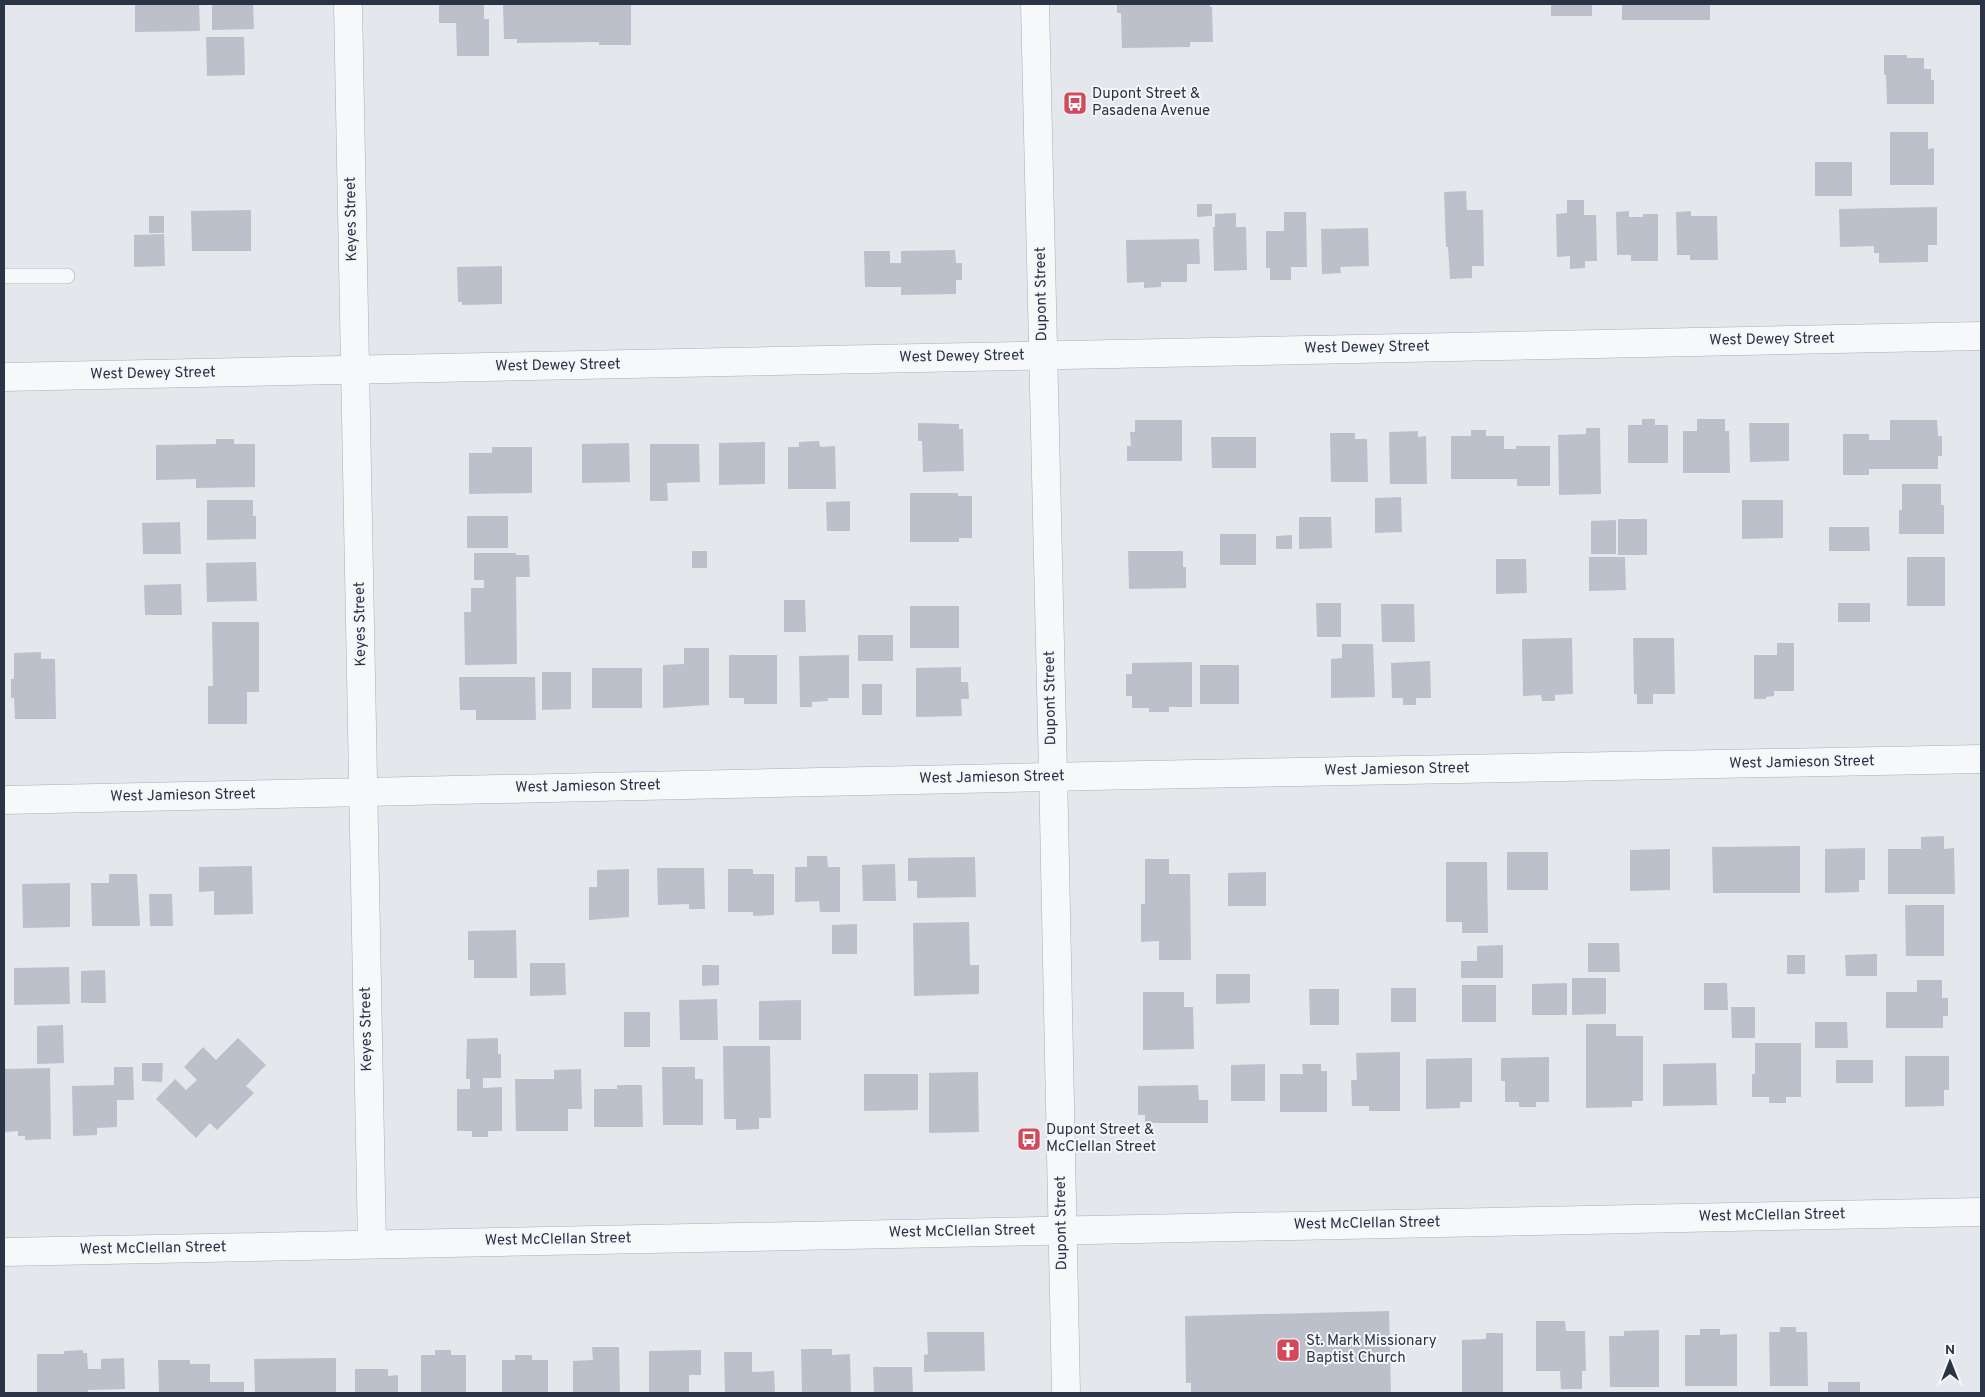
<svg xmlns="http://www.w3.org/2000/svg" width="1985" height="1397" viewBox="0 0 1985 1397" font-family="Overpass,sans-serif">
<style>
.building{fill:#bbc0ca}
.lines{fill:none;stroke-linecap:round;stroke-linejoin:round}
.service-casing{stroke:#a9aeb7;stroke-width:16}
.minor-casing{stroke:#a9aeb7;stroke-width:29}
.tertiary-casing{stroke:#a9aeb7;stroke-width:29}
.service{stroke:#f7f8fa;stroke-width:15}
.minor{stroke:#f7f8fa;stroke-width:28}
.tertiary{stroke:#f7f8fa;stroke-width:28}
.labels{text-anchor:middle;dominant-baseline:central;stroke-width:4;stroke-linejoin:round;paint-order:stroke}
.poi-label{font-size:15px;fill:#2b3445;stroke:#f4f6f9;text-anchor:start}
.street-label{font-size:15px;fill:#2b3445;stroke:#f4f6f9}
</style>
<rect width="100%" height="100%" fill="#e4e7ec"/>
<path class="building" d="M 135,4 L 199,4 L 200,31 L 135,32 Z
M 212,4 L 253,4 L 254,29 L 212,30 Z
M 439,4 L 484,4 L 484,19 L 489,19 L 489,56 L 457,56 L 456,23 L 439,23 Z
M 503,4 L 631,4 L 631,45 L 599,45 L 599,42 L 517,43 L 517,39 L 504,39 Z
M 1117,4 L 1210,4 L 1210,7 L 1212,7 L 1213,42 L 1190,42 L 1190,47 L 1122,48 L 1121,13 L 1117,13 Z
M 1551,4 L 1592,4 L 1592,16 L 1551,16 Z
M 1622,4 L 1710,4 L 1710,20 L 1622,20 Z
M 206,37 L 244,37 L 245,75 L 207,76 Z
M 1884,55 L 1907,55 L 1907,58 L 1924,58 L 1924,69 L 1931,69 L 1931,80 L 1934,80 L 1934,104 L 1887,104 L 1886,75 L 1884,75 Z
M 1890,132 L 1928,132 L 1928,149 L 1934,148 L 1934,185 L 1890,185 Z
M 1815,162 L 1852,162 L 1852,196 L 1815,196 Z
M 1466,191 L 1467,210 L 1483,210 L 1484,266 L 1472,266 L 1472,278 L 1450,279 L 1448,247 L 1446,247 L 1444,192 Z
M 1567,200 L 1584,200 L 1584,215 L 1596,215 L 1597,261 L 1585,261 L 1585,268 L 1570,269 L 1570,256 L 1557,257 L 1556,214 L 1567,213 Z
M 1197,204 L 1212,204 L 1212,216 L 1197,217 Z
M 1937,207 L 1937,245 L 1928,245 L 1928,262 L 1879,263 L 1879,253 L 1874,253 L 1874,246 L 1840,247 L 1839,209 Z
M 251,210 L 251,251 L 192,251 L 191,211 Z
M 1629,211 L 1629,217 L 1643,217 L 1643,214 L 1658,214 L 1658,261 L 1631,261 L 1631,255 L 1617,255 L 1616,212 Z
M 1691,211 L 1691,216 L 1717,216 L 1718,260 L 1690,260 L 1690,255 L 1677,255 L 1676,212 Z
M 1284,212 L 1306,212 L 1307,267 L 1291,267 L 1291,280 L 1270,280 L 1270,268 L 1266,268 L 1266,231 L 1284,231 Z
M 1236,213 L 1236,227 L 1246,227 L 1247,270 L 1214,271 L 1213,227 L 1215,227 L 1215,214 Z
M 149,216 L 164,216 L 164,233 L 149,233 Z
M 1368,228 L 1369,266 L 1340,267 L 1341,273 L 1322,274 L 1321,229 Z
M 164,234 L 165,266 L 134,267 L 134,235 Z
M 1199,239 L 1200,264 L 1187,264 L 1187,282 L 1161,282 L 1161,287 L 1144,288 L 1144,282 L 1127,283 L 1126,240 Z
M 955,250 L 956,263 L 962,263 L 962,280 L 956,280 L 956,294 L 901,295 L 901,287 L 865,287 L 864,251 L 890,251 L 890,263 L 901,263 L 901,251 Z
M 502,266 L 502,304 L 462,305 L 462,302 L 458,302 L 457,267 Z
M 1642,419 L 1655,419 L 1655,425 L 1668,425 L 1668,463 L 1628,463 L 1628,425 L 1642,425 Z
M 1697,419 L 1725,419 L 1725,431 L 1729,431 L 1730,473 L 1683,473 L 1683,431 L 1697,431 Z
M 1135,420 L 1182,420 L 1182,461 L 1127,461 L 1127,446 L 1131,446 L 1130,432 L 1135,432 Z
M 1890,420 L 1937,420 L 1938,436 L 1942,436 L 1942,456 L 1938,456 L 1938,469 L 1869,469 L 1869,475 L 1843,475 L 1843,434 L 1869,434 L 1869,440 L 1890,440 Z
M 918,423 L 959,424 L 959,429 L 963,429 L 964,471 L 923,472 L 922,441 L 918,441 Z
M 1749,423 L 1789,423 L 1789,461 L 1750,462 Z
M 1586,428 L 1600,428 L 1601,494 L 1559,495 L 1558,435 L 1586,434 Z
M 1471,430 L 1486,430 L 1486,436 L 1504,436 L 1504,449 L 1516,449 L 1516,446 L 1550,446 L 1550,486 L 1517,486 L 1517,479 L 1451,479 L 1451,436 L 1471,436 Z
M 1418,431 L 1418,437 L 1426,436 L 1427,484 L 1390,484 L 1389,432 Z
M 1330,433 L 1355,433 L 1355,439 L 1367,439 L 1368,482 L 1331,482 Z
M 1211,437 L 1256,437 L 1256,468 L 1212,468 Z
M 216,439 L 234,439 L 234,444 L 255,444 L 255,487 L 196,488 L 196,479 L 156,480 L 156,445 L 216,444 Z
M 819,441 L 820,447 L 835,446 L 836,489 L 788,489 L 788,447 L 799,447 L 799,442 Z
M 765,442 L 765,484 L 719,485 L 719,443 Z
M 629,443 L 630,482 L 582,483 L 582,444 Z
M 650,444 L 699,444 L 700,482 L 667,483 L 668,501 L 650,501 Z
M 492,447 L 532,447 L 532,493 L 469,494 L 469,453 L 492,453 Z
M 1902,484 L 1941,484 L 1941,505 L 1944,505 L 1944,534 L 1899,534 L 1899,510 L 1902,510 Z
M 910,493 L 958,493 L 958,496 L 972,496 L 972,538 L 959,538 L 959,542 L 910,542 Z
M 1401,497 L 1402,532 L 1375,533 L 1375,498 Z
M 207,500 L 253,500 L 253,516 L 256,516 L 256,539 L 207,540 Z
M 1742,500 L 1783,500 L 1783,538 L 1742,539 Z
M 850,501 L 850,531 L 827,531 L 826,502 Z
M 467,516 L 508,516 L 508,548 L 467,548 Z
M 1299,517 L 1331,517 L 1332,548 L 1299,549 Z
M 1618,519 L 1647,519 L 1647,555 L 1618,555 Z
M 1616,520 L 1616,554 L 1591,554 L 1591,521 Z
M 180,522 L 181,554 L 143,554 L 142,523 Z
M 1829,527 L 1869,527 L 1870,551 L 1829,551 Z
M 1220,534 L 1256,534 L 1256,565 L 1220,565 Z
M 1292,535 L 1292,549 L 1276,549 L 1276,536 Z
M 692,551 L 707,551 L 707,568 L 692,568 Z
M 1128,551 L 1183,551 L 1183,567 L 1186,567 L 1186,588 L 1129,589 Z
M 474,553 L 516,553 L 516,555 L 529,555 L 530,577 L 516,577 L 517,664 L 465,665 L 464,612 L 471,612 L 471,588 L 484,588 L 484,580 L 474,580 Z
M 1589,557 L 1625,557 L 1626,590 L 1589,591 Z
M 1907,557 L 1945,557 L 1945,606 L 1907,606 Z
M 1496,559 L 1526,559 L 1527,593 L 1496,594 Z
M 256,562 L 257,601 L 207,602 L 206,563 Z
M 181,584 L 182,615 L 145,615 L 144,585 Z
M 784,600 L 805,600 L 806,632 L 784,632 Z
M 1316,603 L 1341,603 L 1341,637 L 1317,637 Z
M 1838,603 L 1870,603 L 1870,622 L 1838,622 Z
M 1381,604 L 1414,604 L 1415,642 L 1382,642 Z
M 910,606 L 959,606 L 959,648 L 910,648 Z
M 212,622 L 259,622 L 259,692 L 247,692 L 247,724 L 208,724 L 208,686 L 213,686 Z
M 858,635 L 893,635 L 893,661 L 858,661 Z
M 1572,638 L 1573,694 L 1555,695 L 1555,701 L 1542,701 L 1541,695 L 1523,696 L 1522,639 Z
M 1633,638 L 1674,638 L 1675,694 L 1653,694 L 1653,704 L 1637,704 L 1637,694 L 1634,694 Z
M 1777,643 L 1794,643 L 1794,691 L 1774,691 L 1774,696 L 1766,697 L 1766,699 L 1754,699 L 1754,655 L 1777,655 Z
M 1342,644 L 1373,644 L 1375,697 L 1331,698 L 1331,659 L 1342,658 Z
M 684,648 L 709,648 L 709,705 L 663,708 L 663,665 L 684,664 Z
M 41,652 L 41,659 L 55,659 L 56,719 L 15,719 L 14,698 L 11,698 L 11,679 L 14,679 L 14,653 Z
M 729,655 L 777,655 L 777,704 L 744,704 L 744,698 L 729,698 Z
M 849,655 L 849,698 L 828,698 L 828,701 L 812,702 L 812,707 L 800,707 L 799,656 Z
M 1430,661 L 1431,698 L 1416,698 L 1416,705 L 1403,705 L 1403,698 L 1392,698 L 1391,663 Z
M 1192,662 L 1192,707 L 1169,707 L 1169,712 L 1149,712 L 1149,708 L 1132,708 L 1132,696 L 1126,696 L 1126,674 L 1132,674 L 1132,663 Z
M 1200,665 L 1239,665 L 1239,704 L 1200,704 Z
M 961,667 L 961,682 L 968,682 L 969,699 L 961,699 L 962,716 L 916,717 L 916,668 Z
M 592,668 L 642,668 L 642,708 L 592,708 Z
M 542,672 L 571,672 L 571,709 L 542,710 Z
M 459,677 L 535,677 L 536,720 L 476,720 L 476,710 L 460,710 Z
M 862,684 L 882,684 L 882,715 L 862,715 Z
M 1944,836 L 1944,849 L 1954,848 L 1955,894 L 1888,894 L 1888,849 L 1921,849 L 1921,837 Z
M 1800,846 L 1800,893 L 1713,893 L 1712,847 Z
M 1865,848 L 1865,880 L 1859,880 L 1859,892 L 1825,893 L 1825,849 Z
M 1670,849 L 1670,890 L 1630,891 L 1630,850 Z
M 1507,852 L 1548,852 L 1548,890 L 1507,890 Z
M 807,856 L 827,856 L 828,867 L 840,867 L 840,912 L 820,912 L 819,901 L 795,902 L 795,867 L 807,867 Z
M 975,857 L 976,897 L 917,898 L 917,881 L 908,881 L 908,858 Z
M 1145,859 L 1169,859 L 1169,874 L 1190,874 L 1191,960 L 1159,960 L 1159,941 L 1141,942 L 1141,904 L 1145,904 Z
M 1446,862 L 1487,862 L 1488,933 L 1462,933 L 1462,922 L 1446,922 Z
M 895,864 L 896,901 L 863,901 L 862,865 Z
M 252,866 L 253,914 L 214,915 L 214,891 L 199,892 L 199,867 Z
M 657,868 L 704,868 L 705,909 L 689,909 L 689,904 L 658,905 Z
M 629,869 L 629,917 L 589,920 L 589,887 L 597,887 L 597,870 Z
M 728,869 L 753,869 L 753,874 L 774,874 L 774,915 L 753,916 L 753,912 L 728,912 Z
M 1266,872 L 1266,906 L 1228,906 L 1228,873 Z
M 109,874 L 137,874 L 140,926 L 92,926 L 91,883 L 109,883 Z
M 70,883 L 70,927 L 23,928 L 22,884 Z
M 149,894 L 172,894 L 173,926 L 150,926 Z
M 1905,905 L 1944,905 L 1944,956 L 1906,956 Z
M 969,922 L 970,965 L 979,965 L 979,994 L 914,996 L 913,923 Z
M 857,924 L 857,954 L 832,954 L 832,925 Z
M 516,930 L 517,978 L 474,978 L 474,960 L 468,960 L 468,931 Z
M 1588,943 L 1619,943 L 1620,972 L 1588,972 Z
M 1503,945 L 1503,978 L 1461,978 L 1461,961 L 1477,961 L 1477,946 Z
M 1877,954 L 1877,976 L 1846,976 L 1845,955 Z
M 1787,955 L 1805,955 L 1805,974 L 1787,974 Z
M 530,963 L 565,963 L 566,995 L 530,996 Z
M 702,965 L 719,965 L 719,985 L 702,986 Z
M 69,967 L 70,1004 L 14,1005 L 14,968 Z
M 105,970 L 106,1003 L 81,1003 L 81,971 Z
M 1216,974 L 1250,974 L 1250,1003 L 1216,1004 Z
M 1572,978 L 1606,978 L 1606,1014 L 1572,1015 Z
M 1917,980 L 1942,980 L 1942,998 L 1948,998 L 1948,1016 L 1943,1016 L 1943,1028 L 1886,1028 L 1886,992 L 1917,992 Z
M 1567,983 L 1567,1015 L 1532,1015 L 1532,984 Z
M 1704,983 L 1727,983 L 1728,1010 L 1704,1010 Z
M 1462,985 L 1496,985 L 1496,1022 L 1462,1022 Z
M 1391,988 L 1416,988 L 1416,1022 L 1391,1022 Z
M 1309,989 L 1339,989 L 1339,1025 L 1310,1025 Z
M 1143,992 L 1184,992 L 1184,1007 L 1193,1007 L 1194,1049 L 1143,1050 Z
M 717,999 L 718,1040 L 680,1040 L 679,1000 Z
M 801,1000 L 801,1040 L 759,1040 L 759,1001 Z
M 1731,1007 L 1755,1007 L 1755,1038 L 1732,1038 Z
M 624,1012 L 650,1012 L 650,1047 L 624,1047 Z
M 1815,1022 L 1847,1022 L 1848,1048 L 1815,1048 Z
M 1586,1024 L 1616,1024 L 1616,1036 L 1643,1036 L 1643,1101 L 1632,1101 L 1632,1107 L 1586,1108 Z
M 63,1025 L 64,1063 L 37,1064 L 37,1026 Z
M 238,1038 L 266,1065 L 246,1086 L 254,1093 L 217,1130 L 210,1123 L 196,1138 L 156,1099 L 175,1079 L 186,1090 L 197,1080 L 184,1067 L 203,1047 L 216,1060 Z
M 498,1038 L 498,1054 L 501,1054 L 501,1078 L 483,1078 L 483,1088 L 502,1087 L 502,1131 L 488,1131 L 488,1137 L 472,1137 L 472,1131 L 457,1131 L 457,1089 L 470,1089 L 470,1079 L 466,1079 L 467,1039 Z
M 1755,1043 L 1801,1043 L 1801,1097 L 1786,1097 L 1786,1103 L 1769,1103 L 1769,1097 L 1752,1097 L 1752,1074 L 1755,1074 Z
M 723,1046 L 770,1046 L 771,1118 L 759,1118 L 759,1129 L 736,1130 L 736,1119 L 724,1119 Z
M 1400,1052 L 1400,1111 L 1369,1111 L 1369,1106 L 1352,1106 L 1351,1080 L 1357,1080 L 1356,1053 Z
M 1905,1056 L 1949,1056 L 1949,1090 L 1944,1090 L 1944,1106 L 1905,1107 Z
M 1549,1057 L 1549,1102 L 1536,1102 L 1536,1107 L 1519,1107 L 1519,1102 L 1505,1102 L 1505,1081 L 1501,1081 L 1501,1058 Z
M 1472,1058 L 1472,1102 L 1460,1102 L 1460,1108 L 1426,1109 L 1426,1059 Z
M 1836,1060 L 1873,1060 L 1873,1083 L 1836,1083 Z
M 142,1063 L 163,1063 L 162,1082 L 142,1081 Z
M 1716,1063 L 1717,1105 L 1663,1106 L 1663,1064 Z
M 1265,1064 L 1265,1101 L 1231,1101 L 1231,1065 Z
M 1302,1064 L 1321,1064 L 1321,1071 L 1327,1071 L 1327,1112 L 1280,1112 L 1280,1074 L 1303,1074 Z
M 114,1067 L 133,1067 L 134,1100 L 117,1100 L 117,1127 L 97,1128 L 97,1135 L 73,1136 L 72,1086 L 114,1085 Z
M 662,1067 L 695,1067 L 695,1079 L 703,1079 L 703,1125 L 663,1125 Z
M 50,1068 L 51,1139 L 25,1140 L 25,1136 L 18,1136 L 18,1131 L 4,1132 L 4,1069 Z
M 581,1069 L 582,1109 L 568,1109 L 568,1131 L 516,1131 L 515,1079 L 554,1079 L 554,1070 Z
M 978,1072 L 979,1132 L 929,1133 L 929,1073 Z
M 864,1074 L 918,1074 L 918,1110 L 864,1111 Z
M 617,1085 L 642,1085 L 643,1127 L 594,1127 L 594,1089 L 617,1089 Z
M 1198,1085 L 1199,1100 L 1208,1100 L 1208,1123 L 1145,1123 L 1145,1115 L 1138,1115 L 1138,1086 Z
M 1389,1311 L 1391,1393 L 1191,1393 L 1191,1383 L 1186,1383 L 1185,1316 Z
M 1536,1321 L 1565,1321 L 1566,1331 L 1585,1331 L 1586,1371 L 1582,1371 L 1582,1389 L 1561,1389 L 1560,1371 L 1536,1371 Z
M 1780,1327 L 1796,1327 L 1796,1332 L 1807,1332 L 1808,1386 L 1770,1386 L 1769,1332 L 1780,1332 Z
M 1700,1329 L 1720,1329 L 1720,1335 L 1737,1334 L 1737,1386 L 1685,1386 L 1685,1335 L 1700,1335 Z
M 1659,1330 L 1659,1387 L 1610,1387 L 1609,1336 L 1624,1336 L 1624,1331 Z
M 927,1332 L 984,1332 L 985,1371 L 924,1372 L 924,1355 L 928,1354 Z
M 1486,1333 L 1503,1333 L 1503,1393 L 1462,1393 L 1462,1340 L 1486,1339 Z
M 592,1347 L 619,1347 L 620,1393 L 573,1393 L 573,1361 L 593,1360 Z
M 801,1349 L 832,1349 L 832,1355 L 850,1354 L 851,1393 L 802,1393 Z
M 83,1350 L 83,1353 L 87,1353 L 88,1369 L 101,1369 L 101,1359 L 124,1358 L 125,1389 L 88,1390 L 88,1393 L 37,1393 L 37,1354 L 64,1354 L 64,1351 Z
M 435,1350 L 451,1350 L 451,1355 L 466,1355 L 466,1393 L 421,1393 L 421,1355 L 435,1355 Z
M 701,1350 L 701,1375 L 689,1375 L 689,1393 L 649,1393 L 649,1351 Z
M 724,1352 L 752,1352 L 752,1372 L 774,1371 L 775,1393 L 725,1393 Z
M 515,1355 L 532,1355 L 532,1360 L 548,1360 L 548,1393 L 502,1393 L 502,1360 L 515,1360 Z
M 336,1358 L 336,1393 L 255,1393 L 254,1359 Z
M 158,1360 L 190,1360 L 190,1364 L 210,1364 L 210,1382 L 244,1382 L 244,1393 L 159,1393 Z
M 873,1367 L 912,1367 L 913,1393 L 874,1393 Z
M 355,1369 L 388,1369 L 388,1376 L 398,1375 L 398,1393 L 355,1393 Z
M 1828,1382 L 1860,1382 L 1860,1393 L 1828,1393 Z"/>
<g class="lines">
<g class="service-casing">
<path id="service" d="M 4,276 L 67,276"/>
</g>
<g class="minor-casing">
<path id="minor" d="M 348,4 L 372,1244
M 4,377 L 1981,336
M 4,800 L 1092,776 L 1981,759
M 4,1252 L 1981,1212"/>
</g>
<g class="tertiary-casing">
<path id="tertiary" d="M 1035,4 L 1054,816 L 1066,1393"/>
</g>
<use href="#service" class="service"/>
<use href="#minor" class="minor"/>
<use href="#tertiary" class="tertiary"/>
</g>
<defs>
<g id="bus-square" transform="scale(1.25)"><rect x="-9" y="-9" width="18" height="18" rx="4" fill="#d1495b" stroke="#f4f6f9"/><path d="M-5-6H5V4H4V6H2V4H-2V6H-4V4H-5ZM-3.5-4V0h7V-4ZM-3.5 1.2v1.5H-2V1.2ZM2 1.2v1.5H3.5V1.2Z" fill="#fff"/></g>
<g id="church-square" transform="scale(1.25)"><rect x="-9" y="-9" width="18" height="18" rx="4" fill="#d1495b" stroke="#f4f6f9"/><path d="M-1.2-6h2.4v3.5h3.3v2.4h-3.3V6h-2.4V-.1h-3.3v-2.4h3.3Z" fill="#fff"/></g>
</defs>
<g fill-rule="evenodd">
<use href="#bus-square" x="1075" y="103"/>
<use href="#bus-square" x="1029" y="1139"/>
<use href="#church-square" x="1288" y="1350"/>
</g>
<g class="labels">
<g class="poi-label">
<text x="1092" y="94">Dupont Street &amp;<tspan x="1092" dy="17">Pasadena Avenue</tspan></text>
<text x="1046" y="1130">Dupont Street &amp;<tspan x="1046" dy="17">McClellan Street</tspan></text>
<text x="1306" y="1341">St. Mark Missionary<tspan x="1306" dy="17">Baptist Church</tspan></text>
</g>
<g class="street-label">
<text transform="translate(352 219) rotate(-91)">Keyes Street</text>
<text transform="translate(1042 294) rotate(-91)">Dupont Street</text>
<text transform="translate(1772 340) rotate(-1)">West Dewey Street</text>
<text transform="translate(1367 348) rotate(-1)">West Dewey Street</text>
<text transform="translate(962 357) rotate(-1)">West Dewey Street</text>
<text transform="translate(558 366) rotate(-1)">West Dewey Street</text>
<text transform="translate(153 374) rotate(-1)">West Dewey Street</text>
<text transform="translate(361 624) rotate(-91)">Keyes Street</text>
<text transform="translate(1051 698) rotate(-91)">Dupont Street</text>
<text transform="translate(1802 763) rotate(-1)">West Jamieson Street</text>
<text transform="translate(1397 770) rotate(-1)">West Jamieson Street</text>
<text transform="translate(992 778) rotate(-1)">West Jamieson Street</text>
<text transform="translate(588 787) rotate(-1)">West Jamieson Street</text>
<text transform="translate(183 796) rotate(-1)">West Jamieson Street</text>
<text transform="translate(367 1029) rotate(-91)">Keyes Street</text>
<text transform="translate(1772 1216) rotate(-1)">West McClellan Street</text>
<text transform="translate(1062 1223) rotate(-91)">Dupont Street</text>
<text transform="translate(1367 1224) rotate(-1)">West McClellan Street</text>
<text transform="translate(962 1232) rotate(-1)">West McClellan Street</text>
<text transform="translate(558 1240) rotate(-1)">West McClellan Street</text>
<text transform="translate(153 1249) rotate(-1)">West McClellan Street</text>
</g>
</g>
<rect width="1985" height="1397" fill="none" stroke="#2b3445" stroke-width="10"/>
<g transform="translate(1950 1362)" stroke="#f4f6f9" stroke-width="4" paint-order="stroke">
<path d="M0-4L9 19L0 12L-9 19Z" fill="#2b3445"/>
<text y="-8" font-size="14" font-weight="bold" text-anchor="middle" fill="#2b3445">N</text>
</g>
</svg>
